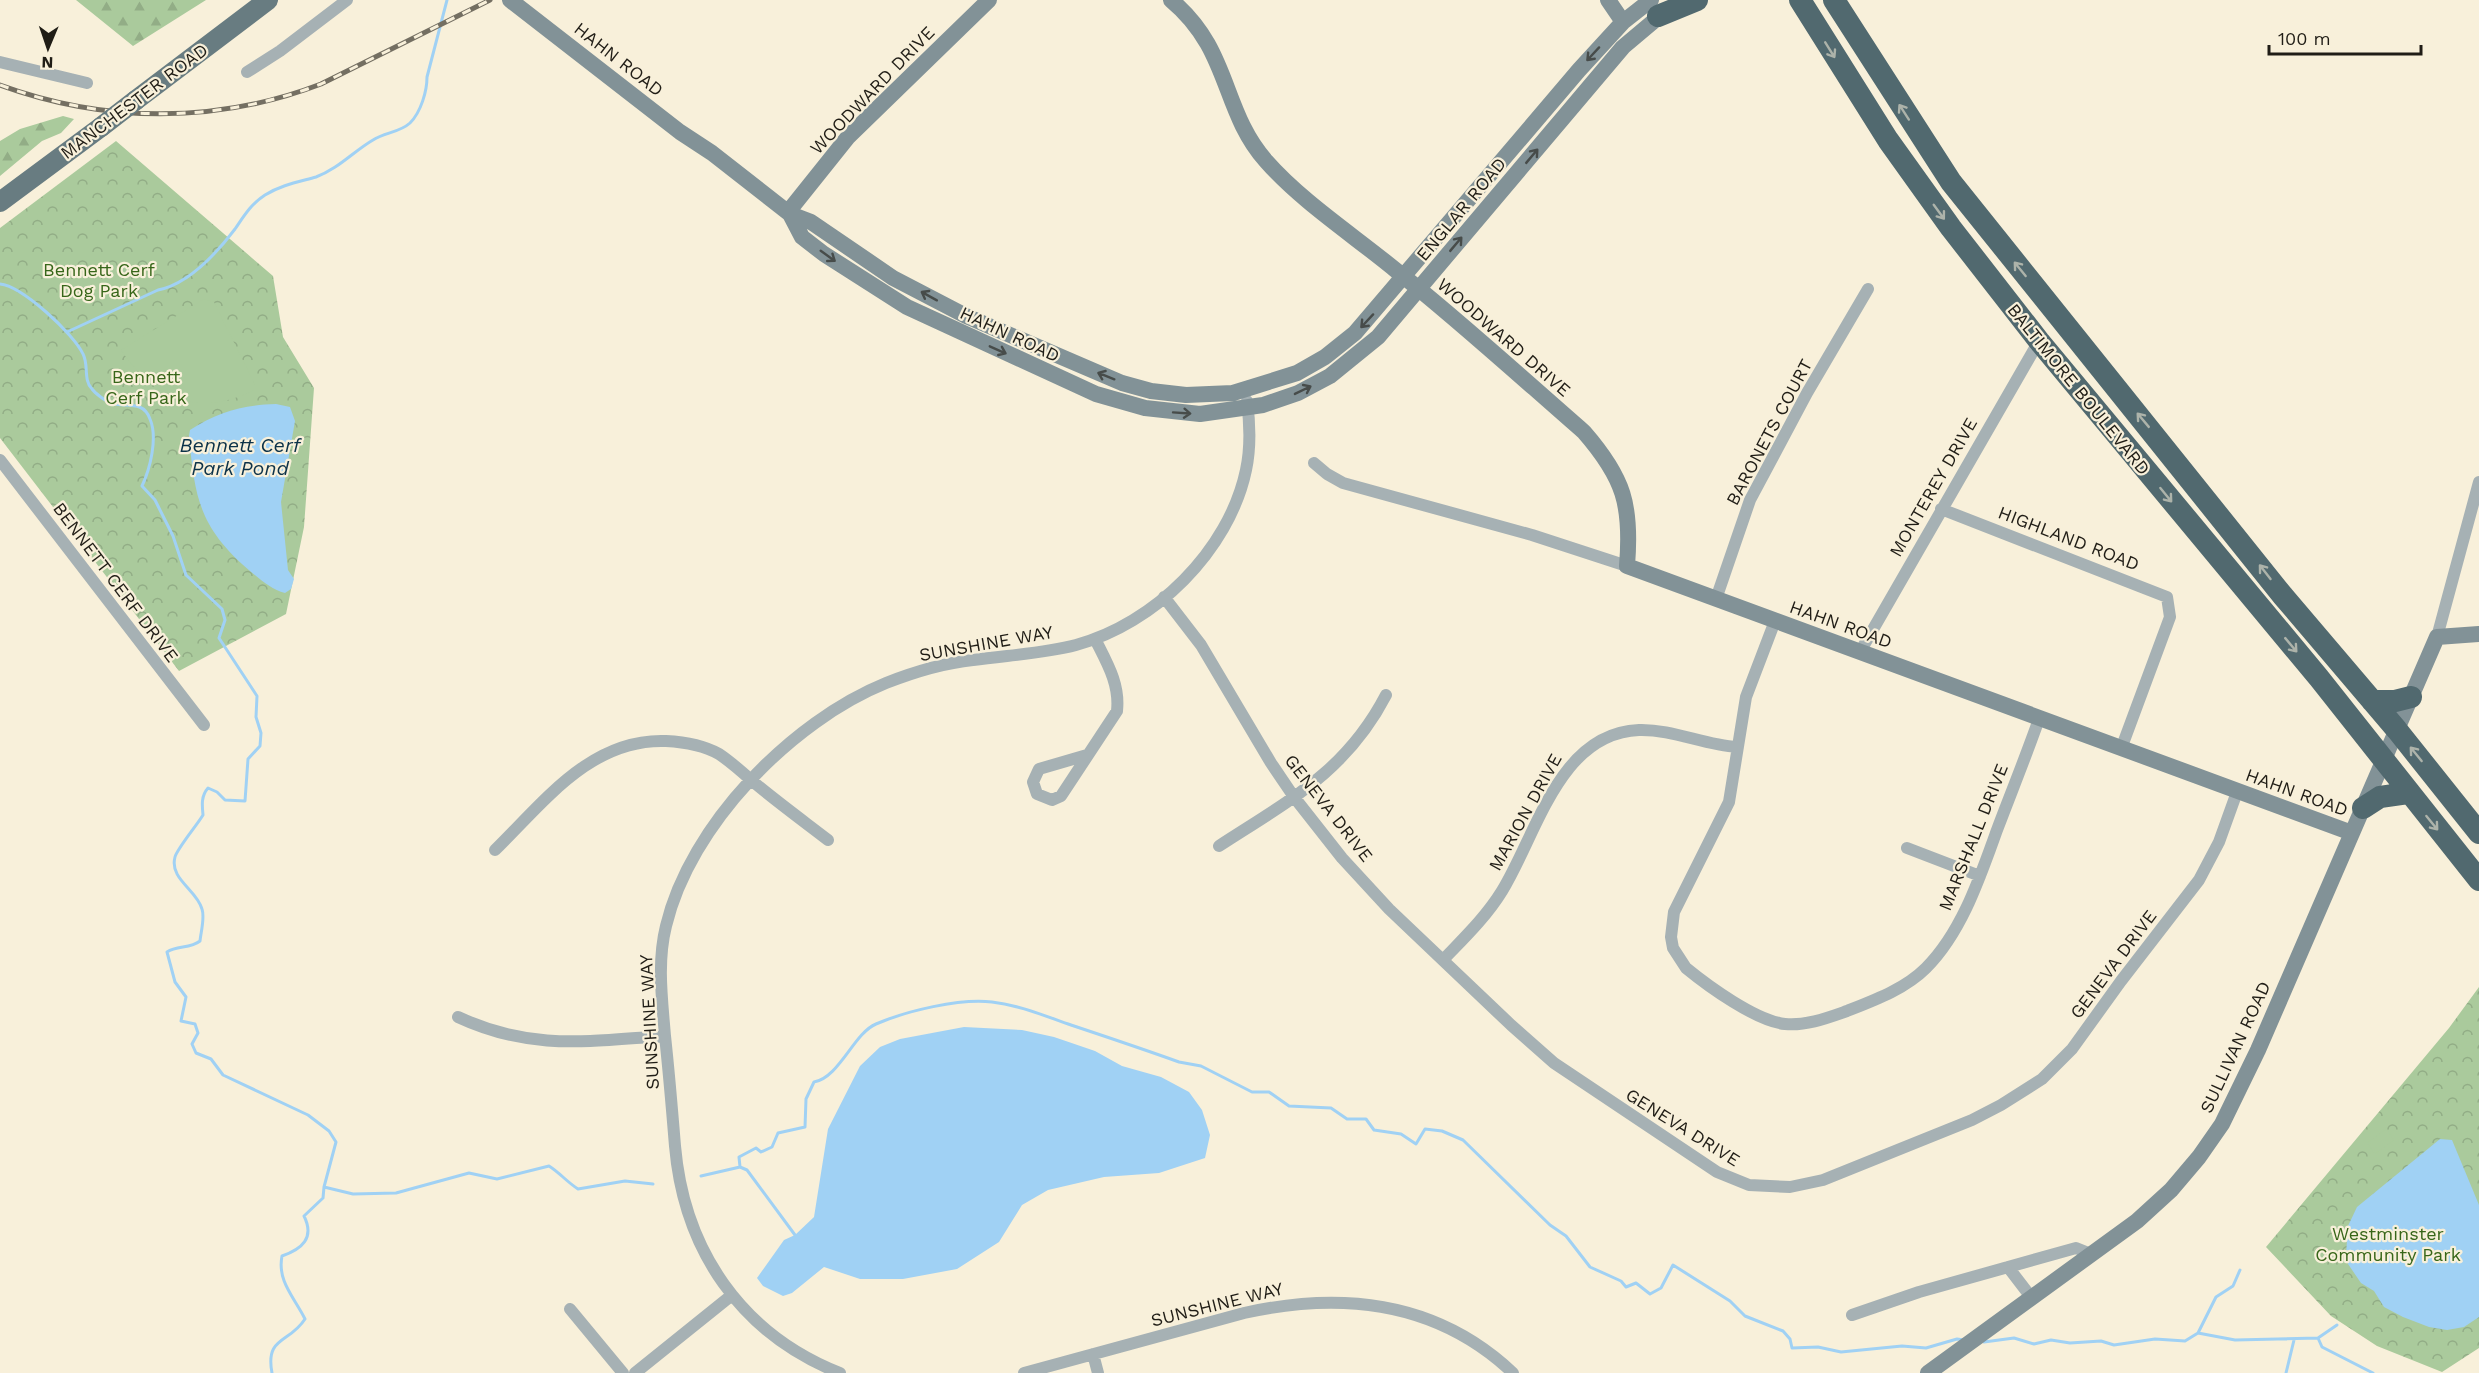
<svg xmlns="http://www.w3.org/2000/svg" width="2479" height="1373" viewBox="0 0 2479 1373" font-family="'Work Sans',sans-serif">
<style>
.forest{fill:url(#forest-firs)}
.park{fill:url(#park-crowns)}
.garden{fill:#aaca9c}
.water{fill:#a0d1f4}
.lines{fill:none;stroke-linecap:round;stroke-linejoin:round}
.stream{stroke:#a0d1f4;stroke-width:3}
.street{stroke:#a6b1b4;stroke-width:12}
.secondary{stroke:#829297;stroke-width:16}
.primary{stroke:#687c81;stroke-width:20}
.highway{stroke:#51696f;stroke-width:22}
.rail-casing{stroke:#746f62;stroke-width:5}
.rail{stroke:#f8f0da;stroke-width:3;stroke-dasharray:9;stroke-linecap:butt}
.primary-bridge{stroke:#687c81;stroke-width:20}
.oneway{stroke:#adb3aa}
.oneway2{stroke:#474c4a}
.labels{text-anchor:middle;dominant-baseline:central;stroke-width:4.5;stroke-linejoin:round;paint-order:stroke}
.street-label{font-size:18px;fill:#201d16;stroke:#f8f0da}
.park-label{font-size:18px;fill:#376619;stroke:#f8f0da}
.water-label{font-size:20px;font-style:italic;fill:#0c3249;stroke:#f8f0da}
</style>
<defs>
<pattern id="forest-firs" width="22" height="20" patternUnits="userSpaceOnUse" patternTransform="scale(1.5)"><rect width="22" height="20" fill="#aaca9c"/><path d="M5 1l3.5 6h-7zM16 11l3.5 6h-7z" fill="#92ad86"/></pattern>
<pattern id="park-crowns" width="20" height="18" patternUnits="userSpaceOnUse" patternTransform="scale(1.5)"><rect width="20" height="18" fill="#aaca9c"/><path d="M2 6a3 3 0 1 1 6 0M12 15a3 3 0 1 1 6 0" fill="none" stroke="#92ad86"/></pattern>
</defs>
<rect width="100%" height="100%" fill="#f8f0da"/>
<path class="forest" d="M 76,0 L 206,0 L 133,46 Z
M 63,116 L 74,119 L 61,133 L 42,141 L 0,176 L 0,141 L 20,129 Z"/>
<path class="park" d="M 116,141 L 273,276 L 283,337 L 314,388 L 304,527 L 286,614 L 179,671 L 0,438 L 0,228 Z
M 2479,987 L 2479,1348 L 2442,1372 L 2377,1346 L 2331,1316 L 2266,1247 L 2449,1028 Z"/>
<path class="garden" d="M 204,299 L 214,302 L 257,389 C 199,418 156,401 121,350 Z
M 2386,1129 L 2394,1140 L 2375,1154 L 2367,1143 Z"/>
<path class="water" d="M 276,404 L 290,407 L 295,421 L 281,502 L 288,570 L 294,579 L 291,589 L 285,593 C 272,590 261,580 250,571 C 200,528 195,500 189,436 L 190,430 C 218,412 243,405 276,404 Z
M 964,1027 L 1022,1030 L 1054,1037 L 1095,1051 L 1122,1066 L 1161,1077 L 1189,1092 L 1202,1110 L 1210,1135 L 1205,1158 L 1159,1173 L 1104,1177 L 1048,1190 L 1022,1205 L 999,1242 L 957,1269 L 903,1279 L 860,1279 L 824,1267 L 792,1293 L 783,1296 L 763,1286 L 757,1278 L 784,1240 L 795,1235 L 814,1217 L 828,1129 L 860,1066 L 880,1047 L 900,1039 Z
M 2440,1139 L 2452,1140 L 2479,1205 L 2479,1317 L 2464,1327 L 2447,1330 L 2429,1327 L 2403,1317 L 2384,1307 L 2374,1291 L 2361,1283 L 2348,1264 L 2346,1255 L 2348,1226 L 2357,1207 Z"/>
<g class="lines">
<path class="stream" d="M 0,284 C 22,286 74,334 83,354 C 89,365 83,380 92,389 C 95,393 105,401 111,403 C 124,408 143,399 150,419 C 158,438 150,469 142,486 L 155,500 L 173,536 L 186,575 L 222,609 L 225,620 L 219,638 L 257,696 L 256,717 L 261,733 L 260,746 L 248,759 L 245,801 L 225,800 L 217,792 L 208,788 C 201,796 202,805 203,815 C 197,825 177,849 175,857 C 169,879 197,890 202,909 C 205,918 201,931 200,941 C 190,949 177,945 167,952 L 175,982 L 186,997 L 181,1021 L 195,1024 L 198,1033 L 192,1044 L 196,1053 L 211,1059 L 223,1075 L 308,1115 L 329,1131 L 336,1142 L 324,1187 L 353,1194 L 396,1193 L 469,1173 L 497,1179 L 549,1166 C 560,1173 567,1182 578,1189 L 625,1181 L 653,1184
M 67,332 L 158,290 C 189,284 216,254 235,229 C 244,216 251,204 265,195 C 281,185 298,182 316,177 C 338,169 354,151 373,140 C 385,132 399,133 410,123 C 421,112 427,91 427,77 L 447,0
M 740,1167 L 747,1170 L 795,1235
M 701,1176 L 740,1167 L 739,1157 L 756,1148 L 761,1152 L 772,1147 L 778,1133 L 805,1127 L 806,1099 L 814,1082 C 839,1078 854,1033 876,1024 C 906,1011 960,998 992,1002 C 1019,1005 1045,1016 1071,1025 C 1107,1037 1143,1049 1179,1062 L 1201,1066 L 1252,1092 L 1269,1092 L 1289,1106 L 1331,1108 L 1347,1119 L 1366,1119 L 1374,1130 L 1401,1134 L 1416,1144 L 1425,1129 L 1442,1131 L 1463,1140 L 1550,1225 L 1566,1236 L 1590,1267 L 1621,1281 L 1626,1287 L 1636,1283 L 1650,1294 L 1661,1288 L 1673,1265 L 1730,1301 L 1745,1316 L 1783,1331 L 1790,1339 L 1792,1348 L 1818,1347 L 1841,1352 L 1902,1346 L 1926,1348 L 1957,1339 L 1964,1340
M 2198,1333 L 2235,1340 L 2318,1338 L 2337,1325
M 2318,1338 L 2322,1347 L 2373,1373
M 1984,1342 L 2014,1338 L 2034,1344 L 2051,1340 L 2070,1343 L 2101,1341 L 2114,1345 L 2155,1339 L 2185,1341 L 2198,1333 L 2216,1297 L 2233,1286 L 2240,1270
M 272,1373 C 265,1336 289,1344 305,1319 C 294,1297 277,1281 282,1256 C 302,1249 315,1238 304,1216 L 323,1198 L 324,1187
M 2286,1373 L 2294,1340"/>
<path class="street" d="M 0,62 L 87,83
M 247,72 L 280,51 L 347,0
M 0,460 L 204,725
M 1314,463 L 1327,474 L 1343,483 L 1532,535 L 1627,566
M 1941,509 L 2167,597 L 2170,617 L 2121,749
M 1164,597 L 1201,645 L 1271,763 L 1294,797 L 1342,858 L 1389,909 L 1511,1025 L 1554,1063 L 1717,1172 L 1749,1185 L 1790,1187 L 1823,1180 L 1972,1120 L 2001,1105 L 2042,1079 L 2072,1049 L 2121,981 L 2199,880 L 2219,842 L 2237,792
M 1716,599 L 1750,500 L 1807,393 L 1868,289
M 1775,621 L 1746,697 L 1729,802 L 1674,912 L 1671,937 L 1673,948 L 1686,968 C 1708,986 1756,1021 1785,1024 C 1806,1026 1827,1018 1847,1011 C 1875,1000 1905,989 1926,968 C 1962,932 1980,877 1997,830 C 2011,793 2026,756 2039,719
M 2437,637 L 2479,482
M 1860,652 L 2039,341
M 1087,755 L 1039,769 L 1033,782 L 1037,794 L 1052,800 L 1061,796 L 1117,711 C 1120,684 1107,663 1095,639
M 1219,846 C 1288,801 1346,772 1386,695
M 1907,848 L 1980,876
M 495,850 C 544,802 591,738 666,741 C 685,742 703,745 719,754 C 731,762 741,771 751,780 C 776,801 802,820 828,840
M 1443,960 C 1464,938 1486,917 1502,891 C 1537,834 1559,733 1639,730 C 1672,729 1704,745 1737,747
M 458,1017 C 531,1051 587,1041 665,1036
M 2008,1267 L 2031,1297
M 570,1309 L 623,1373
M 1852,1315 L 1919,1292 L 2076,1248 L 2091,1254
M 1093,1354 L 1098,1373
M 635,1373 L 732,1295
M 840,1373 C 741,1334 684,1250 675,1146 C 672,1109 669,1073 665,1036 C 662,999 657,962 666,926 C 690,825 792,721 886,683 C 914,672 944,663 973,660 C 1008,655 1042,654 1076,645 C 1154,624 1229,551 1246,470 C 1251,447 1250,424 1247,401
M 1024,1373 L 1244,1313 C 1343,1291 1437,1301 1513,1373"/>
<path class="secondary" d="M 510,0 L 680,132 L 712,153 L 790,214 L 811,222 L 893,278 L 966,316 L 1122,383 L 1151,391 L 1186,395 L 1233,393 L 1297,373 L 1325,357 L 1355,333 L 1579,70 L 1623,22 L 1651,0
M 1171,0 C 1231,50 1221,110 1266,161 C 1302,202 1356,237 1398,272 C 1462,323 1522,378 1584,432 C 1624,478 1632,505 1627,566 L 2352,833
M 1608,0 L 1623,22
M 788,212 L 848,137 L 989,0
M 790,214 L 802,237 L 824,254 L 907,307 L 1096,394 L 1145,408 L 1200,414 L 1263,405 L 1298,393 L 1330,376 L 1378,337 L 1623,47 L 1667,10
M 1928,1373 L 2137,1221 L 2171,1190 L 2199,1157 L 2222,1124 L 2258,1050 L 2437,637 L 2479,634"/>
<path class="primary" d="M 136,100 L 268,0
M 0,202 L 101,127"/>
<path class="highway" d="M 1800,0 L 1888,140 L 1951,228 L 2039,341 L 2319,678 L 2479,880
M 1834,0 L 1951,182 L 2283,596 L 2397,730 L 2479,833
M 1658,16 L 1697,0
M 2372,701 L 2395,701 L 2411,697
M 2363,808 L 2380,797 L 2408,793"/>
<g class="rail-casing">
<path id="rail" d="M 0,85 C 104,123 217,124 321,84 L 490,0"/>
</g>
<use href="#rail" class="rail"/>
<path class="primary-bridge" d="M 101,127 L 136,100"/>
</g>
<defs><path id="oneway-shaft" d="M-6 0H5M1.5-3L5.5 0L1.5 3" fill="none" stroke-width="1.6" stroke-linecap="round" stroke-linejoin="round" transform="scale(1.5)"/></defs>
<g class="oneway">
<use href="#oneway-shaft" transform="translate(1830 50) rotate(58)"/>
<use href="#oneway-shaft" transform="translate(1904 112) rotate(-123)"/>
<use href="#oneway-shaft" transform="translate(1939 212) rotate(54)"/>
<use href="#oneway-shaft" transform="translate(2020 269) rotate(-129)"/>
<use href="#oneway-shaft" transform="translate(2143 420) rotate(-130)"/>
<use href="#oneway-shaft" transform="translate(2166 495) rotate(51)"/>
<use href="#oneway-shaft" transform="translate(2265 572) rotate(-128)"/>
<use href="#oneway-shaft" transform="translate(2291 645) rotate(50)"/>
<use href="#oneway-shaft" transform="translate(2416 754) rotate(-129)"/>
<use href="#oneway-shaft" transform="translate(2432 823) rotate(51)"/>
</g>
<g class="oneway2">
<use href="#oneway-shaft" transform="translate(1593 54) rotate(133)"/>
<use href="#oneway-shaft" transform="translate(1532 156) rotate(-50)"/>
<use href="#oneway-shaft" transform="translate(1456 244) rotate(-50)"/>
<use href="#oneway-shaft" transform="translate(828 256) rotate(36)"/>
<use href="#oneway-shaft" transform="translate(929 296) rotate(-151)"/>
<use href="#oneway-shaft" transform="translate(1367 321) rotate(133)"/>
<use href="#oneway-shaft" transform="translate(998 350) rotate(24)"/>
<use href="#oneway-shaft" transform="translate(1106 376) rotate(-158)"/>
<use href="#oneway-shaft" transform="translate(1303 390) rotate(-26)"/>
<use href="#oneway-shaft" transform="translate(1182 413) rotate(4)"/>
</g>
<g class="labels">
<g class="street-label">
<text transform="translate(619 59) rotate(38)">HAHN ROAD</text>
<text transform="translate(872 90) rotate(-46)">WOODWARD DRIVE</text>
<text transform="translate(134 101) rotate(-37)">MANCHESTER ROAD</text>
<text transform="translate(1461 209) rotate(-50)">ENGLAR ROAD</text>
<text transform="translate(1010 334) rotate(25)">HAHN ROAD</text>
<text transform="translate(1504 337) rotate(41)">WOODWARD DRIVE</text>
<text transform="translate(2079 389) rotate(51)">BALTIMORE BOULEVARD</text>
<text transform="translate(1769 432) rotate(-62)">BARONETS COURT</text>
<text transform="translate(1933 487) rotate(-60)">MONTEREY DRIVE</text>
<text transform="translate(2069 538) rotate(21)">HIGHLAND ROAD</text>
<text transform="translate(116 582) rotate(53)">BENNETT CERF DRIVE</text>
<text transform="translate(1841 624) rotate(20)">HAHN ROAD</text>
<text transform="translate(986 643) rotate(-10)">SUNSHINE WAY</text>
<text transform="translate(2297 792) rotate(20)">HAHN ROAD</text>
<text transform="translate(1329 808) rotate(52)">GENEVA DRIVE</text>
<text transform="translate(1525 812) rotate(-61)">MARION DRIVE</text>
<text transform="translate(1973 837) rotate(-68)">MARSHALL DRIVE</text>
<text transform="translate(2113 964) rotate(-53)">GENEVA DRIVE</text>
<text transform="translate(649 1022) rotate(-93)">SUNSHINE WAY</text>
<text transform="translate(2235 1047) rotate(-65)">SULLIVAN ROAD</text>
<text transform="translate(1683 1127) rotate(32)">GENEVA DRIVE</text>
<text transform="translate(1217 1304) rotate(-14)">SUNSHINE WAY</text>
</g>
<g class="park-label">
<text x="99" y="269">Bennett Cerf<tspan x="99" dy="21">Dog Park</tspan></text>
<text x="146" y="376">Bennett<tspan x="146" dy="21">Cerf Park</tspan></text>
<text x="2388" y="1233">Westminster<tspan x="2388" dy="21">Community Park</tspan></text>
</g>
<g class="water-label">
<text x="240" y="445">Bennett Cerf<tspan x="240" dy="23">Park Pond</tspan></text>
</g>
</g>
<g transform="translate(48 48) rotate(182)" stroke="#f8f0da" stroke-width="4.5" paint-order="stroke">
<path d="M0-4.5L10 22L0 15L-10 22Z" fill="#201d16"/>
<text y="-9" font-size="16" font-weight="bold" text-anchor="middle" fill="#201d16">N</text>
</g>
<path d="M2269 45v9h152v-9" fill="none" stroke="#201d16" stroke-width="3"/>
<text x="2278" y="45" font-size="18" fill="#201d16" stroke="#f8f0da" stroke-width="4.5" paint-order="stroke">100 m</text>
</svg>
